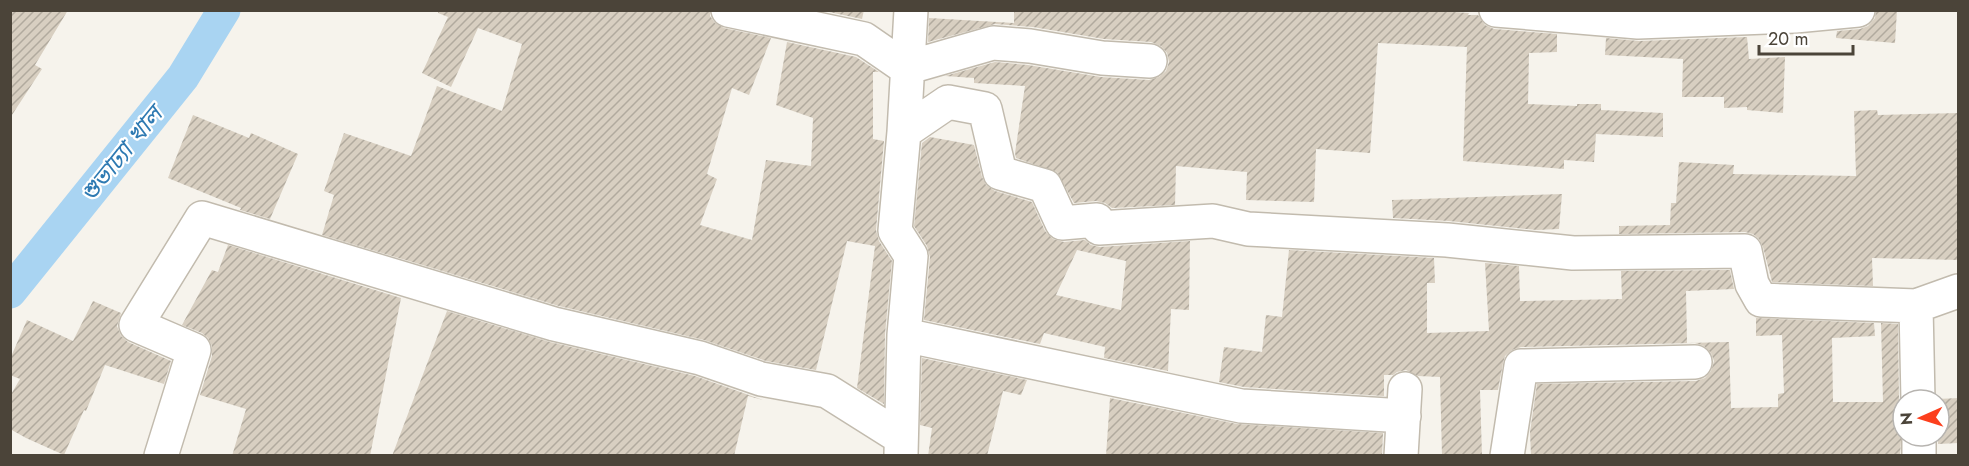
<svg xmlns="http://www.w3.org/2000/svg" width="1969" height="466" viewBox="0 0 1969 466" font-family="Jost,'Noto Sans Bengali',sans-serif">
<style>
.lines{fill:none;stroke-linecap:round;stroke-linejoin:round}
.canal{stroke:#a9d4f2;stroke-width:33}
.building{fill:url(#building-hatch);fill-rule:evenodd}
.minor-casing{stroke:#c2bbae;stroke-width:36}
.minor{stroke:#fff;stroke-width:33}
.labels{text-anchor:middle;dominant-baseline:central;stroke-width:4.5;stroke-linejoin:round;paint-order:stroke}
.water-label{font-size:24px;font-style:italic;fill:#2e7ab2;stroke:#fff}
</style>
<defs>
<pattern id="building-hatch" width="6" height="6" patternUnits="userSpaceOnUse" patternTransform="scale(1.5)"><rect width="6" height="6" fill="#d8cfc1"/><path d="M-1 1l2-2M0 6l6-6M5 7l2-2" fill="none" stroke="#b1aa9e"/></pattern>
</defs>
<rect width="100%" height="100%" fill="#f6f3ec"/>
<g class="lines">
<path class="canal" d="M 10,292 L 183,77 L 224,10"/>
</g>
<path class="building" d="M 10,10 L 68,10 L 35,65 L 42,69 L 10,118 Z
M 438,10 L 710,10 L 710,16 L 715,23 L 724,28 L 771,38 L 749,95 L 732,88 L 707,174 L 717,179 L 700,225 L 752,240 L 766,160 L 811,166 L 813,118 L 776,105 L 787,42 L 856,57 L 879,72 L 873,72 L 873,139 L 884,141 L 876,230 L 879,241 L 892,261 L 885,334 L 884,404 L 857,388 L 875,246 L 847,241 L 816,370 L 766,361 L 704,340 L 559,306 L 322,235 L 334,195 L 324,191 L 344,133 L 411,156 L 437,86 L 502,111 L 522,44 L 478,28 L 451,87 L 422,73 L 448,17 L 438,13 Z
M 820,10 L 864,10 L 862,19 Z
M 1014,10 L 1423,10 L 1469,13 L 1468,15 L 1478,15 L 1485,25 L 1494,29 L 1557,34 L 1557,52 L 1529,53 L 1528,104 L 1577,106 L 1577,104 L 1601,104 L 1601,110 L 1663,113 L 1663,137 L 1596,134 L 1594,162 L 1564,160 L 1564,169 L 1463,161 L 1467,47 L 1378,43 L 1370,153 L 1316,149 L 1314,202 L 1246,200 L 1247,172 L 1176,166 L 1175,205 L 1112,208 L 1105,203 L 1096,201 L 1074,203 L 1057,172 L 1016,158 L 1015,153 L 1025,86 L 974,83 L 974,78 L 945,76 L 995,62 L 1028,65 L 1101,77 L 1149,80 L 1159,77 L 1166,71 L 1169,62 L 1167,53 L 1161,46 L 1151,42 L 1104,39 L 1033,27 L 995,24 L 928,42 L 929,18 L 1014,23 Z
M 1876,10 L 1897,10 L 1895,43 L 1836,38 L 1837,31 L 1860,29 L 1868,26 L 1875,18 Z
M 1747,37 L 1749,59 L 1785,57 L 1783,113 L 1747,110 L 1747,107 L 1724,108 L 1724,97 L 1682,97 L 1683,59 L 1605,55 L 1606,38 L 1639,41 Z
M 1877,110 L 1878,115 L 1959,113 L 1959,260 L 1872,258 L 1873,286 L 1772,282 L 1763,247 L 1759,239 L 1753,234 L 1745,232 L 1619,234 L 1619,226 L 1670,225 L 1671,203 L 1676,203 L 1679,162 L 1734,165 L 1733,174 L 1856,176 L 1854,111 Z
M 193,115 L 249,138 L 251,133 L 298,154 L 270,219 L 240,210 L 241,208 L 168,178 Z
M 930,137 L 974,145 L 982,177 L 986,185 L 995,191 L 1032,202 L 1045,231 L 1053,239 L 1064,242 L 1085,240 L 1091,245 L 1100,247 L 1190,241 L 1189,310 L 1171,309 L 1168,371 L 1104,358 L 1105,347 L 1044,333 L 1040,344 L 924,320 L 930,257 L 927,246 L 914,226 L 922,143 ZM 1077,250 L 1126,261 L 1121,310 L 1056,295 Z
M 1562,194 L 1559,229 L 1537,230 L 1449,221 L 1393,218 L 1392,200 Z
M 228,245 L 401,298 L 370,456 L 232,456 L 246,409 L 200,395 L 212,356 L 212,346 L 208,338 L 202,333 L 182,325 L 212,270 L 218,272 Z
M 1289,250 L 1434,258 L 1435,283 L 1427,283 L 1427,333 L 1489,331 L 1485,263 L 1519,266 L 1520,301 L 1622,299 L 1621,271 L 1730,270 L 1734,289 L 1686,291 L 1687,343 L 1729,342 L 1731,408 L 1778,407 L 1778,394 L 1784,393 L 1782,335 L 1756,336 L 1756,318 L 1874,323 L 1875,336 L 1832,338 L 1833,402 L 1883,402 L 1881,323 L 1898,324 L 1899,400 L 1903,411 L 1900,456 L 1531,456 L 1530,432 L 1537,384 L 1696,381 L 1705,378 L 1711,371 L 1714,361 L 1711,353 L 1704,346 L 1695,343 L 1521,347 L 1512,350 L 1505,356 L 1503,363 L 1498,390 L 1480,390 L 1482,456 L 1442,456 L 1440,377 L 1418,376 L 1406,370 L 1397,372 L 1393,375 L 1384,375 L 1384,396 L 1244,387 L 1219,382 L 1224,347 L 1262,352 L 1266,315 L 1282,317 Z
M 93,301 L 121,313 L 117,326 L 121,336 L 128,342 L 171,361 L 164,384 L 105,365 L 86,411 L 84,410 L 64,455 L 26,438 L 10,429 L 10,396 L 20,379 L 10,375 L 10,359 L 27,320 L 73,341 Z
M 447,311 L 550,342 L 695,376 L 763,400 L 748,396 L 734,456 L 392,456 Z
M 922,358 L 1027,380 L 1021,395 L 1003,391 L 987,456 L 928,456 L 932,428 L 920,425 Z
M 1110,398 L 1237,424 L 1383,433 L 1382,456 L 1106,456 Z
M 1959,398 L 1959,443 L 1938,444 L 1939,400 L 1937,399 Z"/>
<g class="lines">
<g class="minor-casing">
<path id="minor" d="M 728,10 L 864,39 L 906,68 L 993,43 L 1030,46 L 1102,58 L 1150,61
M 1496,10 L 1638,22 L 1795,16 L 1858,10
M 904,132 L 948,102 L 985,109 L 1000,173 L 1045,186 L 1062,223 L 1097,220 L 1099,228 L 1213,221 L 1248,229 L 1447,240 L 1573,253 L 1745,251 L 1752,284 L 1761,300 L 1916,306 L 1918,400
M 1916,306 L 1958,291
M 904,335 L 1241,406 L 1404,416
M 1919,436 L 1919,456
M 901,454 L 904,335 L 911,256 L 895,231 L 904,132 L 911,10
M 161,456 L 194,350 L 136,325 L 202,218 L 554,324 L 700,358 L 761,379 L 827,391 L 900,437
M 1401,456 L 1405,389
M 1507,456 L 1521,366 L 1695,362"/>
</g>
<use href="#minor" class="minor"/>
</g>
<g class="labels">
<g class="water-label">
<text transform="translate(121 154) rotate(-51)">শুভাঢ্যা খাল</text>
</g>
</g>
<rect width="1969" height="466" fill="none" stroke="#4b4439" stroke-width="24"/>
<g transform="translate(1921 418) rotate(267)"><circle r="28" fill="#ffffff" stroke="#b7b4b0" stroke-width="1.5"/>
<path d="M0-4.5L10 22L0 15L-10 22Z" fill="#fc3f1d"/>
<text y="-9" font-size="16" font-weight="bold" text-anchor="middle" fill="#4b4439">N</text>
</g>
<path d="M1759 45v9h94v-9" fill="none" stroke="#4b4439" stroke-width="3"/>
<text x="1768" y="45" font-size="18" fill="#4b4439" stroke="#ffffff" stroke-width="4.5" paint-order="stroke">20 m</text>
</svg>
